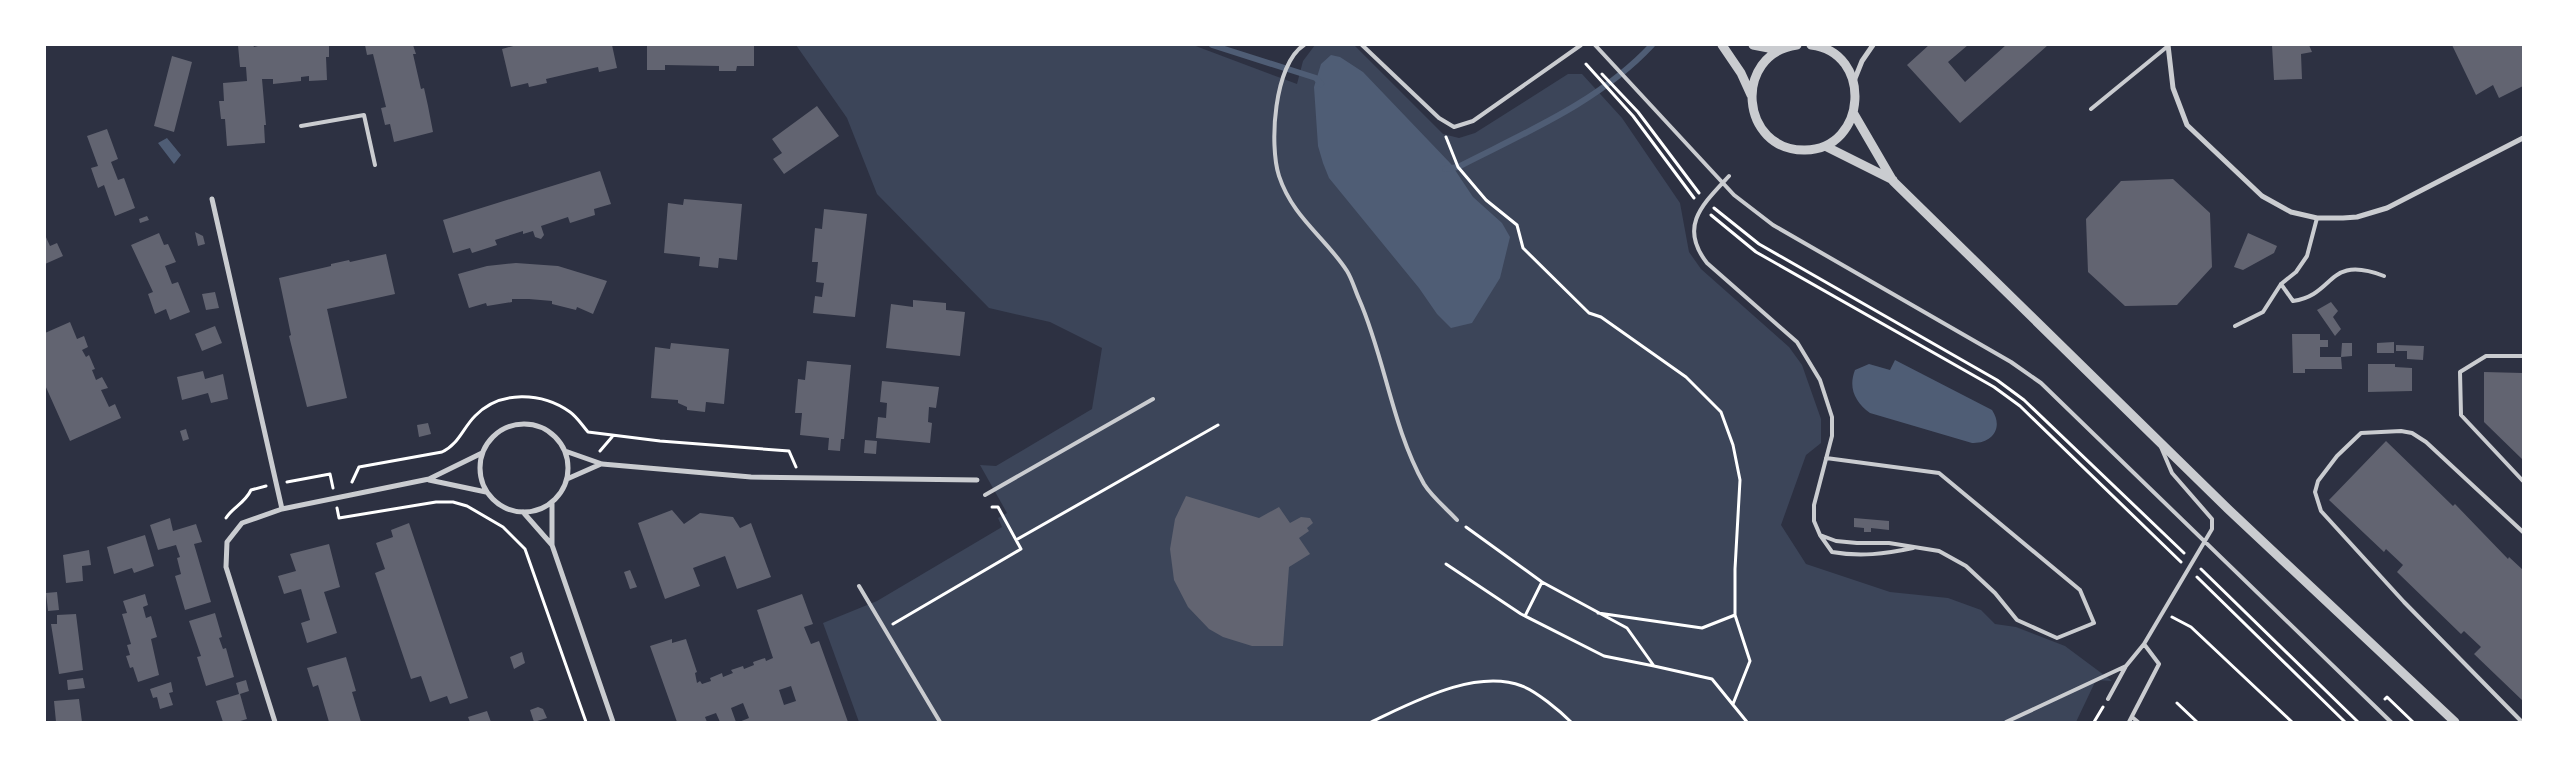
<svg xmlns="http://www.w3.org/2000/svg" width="2568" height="767" viewBox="0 0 2568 767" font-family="'Archivo Narrow',sans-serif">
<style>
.green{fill:#3c4559}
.water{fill:#4f5d75}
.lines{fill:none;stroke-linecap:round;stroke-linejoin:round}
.stream{stroke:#4f5d75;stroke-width:6}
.building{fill:#626471;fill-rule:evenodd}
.path{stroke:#fff;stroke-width:3}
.service{stroke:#caccd0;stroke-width:4}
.minor{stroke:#caccd0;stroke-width:5}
.tertiary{stroke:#caccd0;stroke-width:9}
</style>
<rect width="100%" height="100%" fill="#2d3142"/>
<path class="green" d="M 796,45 L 1193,45 L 1297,84 L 1303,61 L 1315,45 L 1354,45 L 1443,134 L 1459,138 L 1475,133 L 1568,74 L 1582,74 L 1622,118 L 1680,203 L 1689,252 L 1701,269 L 1789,347 L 1802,365 L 1821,419 L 1821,443 L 1806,455 L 1781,525 L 1806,564 L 1890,592 L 1948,598 L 1981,610 L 1995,624 L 2016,627 L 2065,646 L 2112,681 L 2096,680 L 2076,722 L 859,722 L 823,623 L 877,601 L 1002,527 L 998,518 L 1007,513 L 980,465 L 996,466 L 1092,409 L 1102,348 L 1050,322 L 989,308 L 877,194 L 847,118 Z"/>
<path class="water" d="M 1331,55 L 1340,57 L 1363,72 L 1451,164 L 1473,197 L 1502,223 L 1510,237 L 1500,278 L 1472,323 L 1451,328 L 1437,314 L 1419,288 L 1329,178 L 1323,163 L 1318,146 L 1314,87 L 1321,64 Z
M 167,138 L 181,155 L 174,164 L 158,143 Z
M 1895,360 L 1992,410 C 2004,428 1992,444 1972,443 L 1870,413 C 1855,402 1848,388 1855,370 L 1869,364 L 1890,370 Z"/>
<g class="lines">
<path class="stream" d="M 1212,45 L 1316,78 L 1321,84
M 1445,169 L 1458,167 C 1526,132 1599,102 1652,45"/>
</g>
<path class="building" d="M 238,45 L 253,45 L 254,47 L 262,45 L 329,45 L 329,57 L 326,57 L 327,80 L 309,81 L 309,76 L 301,77 L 301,81 L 273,84 L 273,79 L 262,79 L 266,125 L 264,125 L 265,143 L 227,146 L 225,119 L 221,119 L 219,101 L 224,101 L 223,83 L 247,81 L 246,67 L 240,67 Z
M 365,45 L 413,45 L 416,54 L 413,54 L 421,89 L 424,88 L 428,106 L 433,132 L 394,142 L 390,124 L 385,125 L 381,108 L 386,107 L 373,54 L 367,55 Z
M 517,45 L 612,45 L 617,68 L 599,72 L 598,67 L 589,69 L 546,79 L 547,83 L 529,87 L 528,83 L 511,87 L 502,49 Z
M 647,45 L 754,45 L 754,66 L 737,66 L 736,71 L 719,71 L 719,66 L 665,65 L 665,70 L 647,70 Z
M 1929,45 L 1968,45 L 1948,62 L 1965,82 L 2006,45 L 2048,45 L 1960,123 L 1907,65 Z
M 2272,45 L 2309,45 L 2312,52 L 2301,54 L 2302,79 L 2274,80 Z
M 2452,45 L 2523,45 L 2523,86 L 2499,98 L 2493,85 L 2476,95 Z
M 172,56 L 192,62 L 174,132 L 154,126 Z
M 817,106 L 839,136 L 784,174 L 773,159 L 782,153 L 772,139 Z
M 107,129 L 118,159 L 111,162 L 118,180 L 124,178 L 135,208 L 115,216 L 104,185 L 98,188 L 91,168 L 98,166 L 87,136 Z
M 600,171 L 611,204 L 594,209 L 595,215 L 570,223 L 568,217 L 541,226 L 544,235 L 541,239 L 535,237 L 533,231 L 523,234 L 523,231 L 495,240 L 497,245 L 472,253 L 470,248 L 453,253 L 443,220 Z
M 2173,179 L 2210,213 L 2212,267 L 2177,305 L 2125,306 L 2088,272 L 2086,219 L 2121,181 Z
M 684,199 L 742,204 L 737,260 L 719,258 L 718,268 L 699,266 L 700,257 L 664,253 L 668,203 L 683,205 Z
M 824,209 L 867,214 L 855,317 L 813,313 L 815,296 L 822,297 L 824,283 L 816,282 L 818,262 L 812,262 L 815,228 L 822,229 Z
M 147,216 L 149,220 L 140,223 L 139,219 Z
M 195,232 L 203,236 L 205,244 L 198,246 Z
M 159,233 L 164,245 L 168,244 L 176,262 L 165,266 L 172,284 L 178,282 L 190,312 L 170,320 L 166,309 L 155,314 L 148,294 L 153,292 L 131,245 Z
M 2248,233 L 2277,246 L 2274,253 L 2243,270 L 2234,267 Z
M 45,235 L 50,246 L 57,243 L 63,256 L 45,264 Z
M 386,254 L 395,294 L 327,309 L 347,398 L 307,407 L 289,336 L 291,335 L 279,278 L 331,266 L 331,264 L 349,260 L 350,262 Z
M 516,263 L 558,266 L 607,281 L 593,314 L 577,307 L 576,310 L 552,304 L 552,301 L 529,299 L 512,299 L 512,302 L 487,306 L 486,303 L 469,308 L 458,274 L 487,266 Z
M 215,292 L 219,308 L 206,310 L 202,294 Z
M 913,300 L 946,303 L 946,310 L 965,312 L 960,356 L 886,348 L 891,304 L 913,307 Z
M 2331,302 L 2338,311 L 2333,317 L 2341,329 L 2335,336 L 2317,310 Z
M 70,322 L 77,339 L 84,336 L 88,347 L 82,350 L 86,357 L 89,355 L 95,369 L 92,370 L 96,380 L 102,377 L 108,388 L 101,390 L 109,407 L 115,404 L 121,418 L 70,441 L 45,385 L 45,333 Z
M 215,326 L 222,343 L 202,351 L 195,334 Z
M 2292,334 L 2320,334 L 2320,340 L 2328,340 L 2328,347 L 2320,347 L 2320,357 L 2341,357 L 2342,369 L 2305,369 L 2305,373 L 2293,373 Z
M 2394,342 L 2394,353 L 2377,353 L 2377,343 Z
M 671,343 L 729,349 L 724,404 L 706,402 L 705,412 L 687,410 L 687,407 L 678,403 L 678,400 L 651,398 L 655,347 L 670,349 Z
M 2342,343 L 2352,343 L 2352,356 L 2341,357 Z
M 2396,345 L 2424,346 L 2423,360 L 2407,359 L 2407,351 L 2396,351 Z
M 807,361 L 851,365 L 844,439 L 841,439 L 840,451 L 828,450 L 829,438 L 800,435 L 802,413 L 795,413 L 798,379 L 805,380 Z
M 2368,364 L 2395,364 L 2395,367 L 2412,368 L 2412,391 L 2368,392 Z
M 203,371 L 205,379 L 223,374 L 228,399 L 211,403 L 208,393 L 182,400 L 177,377 Z
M 2484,372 L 2523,373 L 2523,460 L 2484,422 Z
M 882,381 L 939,387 L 936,408 L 929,407 L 928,422 L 932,423 L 930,443 L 876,438 L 878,417 L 886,418 L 887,403 L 880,402 Z
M 428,423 L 431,434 L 419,437 L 417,425 Z
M 186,429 L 189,439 L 183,441 L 180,431 Z
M 865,440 L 877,441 L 876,454 L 864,453 Z
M 2386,441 L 2453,506 L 2455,504 L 2508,559 L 2509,557 L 2523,570 L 2523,701 L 2474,654 L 2481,647 L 2464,631 L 2461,634 L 2397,572 L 2403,565 L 2386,549 L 2384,552 L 2329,500 Z
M 1186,496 L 1259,518 L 1279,507 L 1290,523 L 1301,517 L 1310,518 L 1313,523 L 1307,528 L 1309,531 L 1299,538 L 1310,554 L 1289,567 L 1283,646 L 1252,646 L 1223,637 L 1209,629 L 1188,607 L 1174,580 L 1170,549 L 1175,519 Z
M 672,510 L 684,524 L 700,513 L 733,517 L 740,528 L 751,523 L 771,577 L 737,589 L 725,556 L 693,568 L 700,586 L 665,599 L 638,523 Z
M 170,518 L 173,531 L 196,524 L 202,542 L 194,544 L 211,602 L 185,610 L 175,576 L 181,574 L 177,558 L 180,557 L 176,545 L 158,550 L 150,525 Z
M 1854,518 L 1889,521 L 1889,530 L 1871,528 L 1871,532 L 1864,532 L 1864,528 L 1854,527 Z
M 409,523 L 468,698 L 450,704 L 447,696 L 430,702 L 421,676 L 411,679 L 375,573 L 385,569 L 376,543 L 393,537 L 391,530 Z
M 145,535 L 154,566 L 134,573 L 132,568 L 114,574 L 107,547 Z
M 329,544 L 340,587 L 324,592 L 337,633 L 307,643 L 301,623 L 310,620 L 301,589 L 284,594 L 278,576 L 296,571 L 290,554 Z
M 89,550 L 91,565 L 82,566 L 83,581 L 66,583 L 63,555 Z
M 630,570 L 637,587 L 630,589 L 624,572 Z
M 57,592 L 59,610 L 48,611 L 46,593 Z
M 145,594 L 148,605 L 143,607 L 146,618 L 151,616 L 157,637 L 151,639 L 159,675 L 138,682 L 133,667 L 130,668 L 126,656 L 130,655 L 127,645 L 131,644 L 122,614 L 127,613 L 123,601 Z
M 802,594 L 813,624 L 804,627 L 811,644 L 819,641 L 848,722 L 739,722 L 749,718 L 743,703 L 731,708 L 736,722 L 720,722 L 716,713 L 705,717 L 707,722 L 677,722 L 650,646 L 672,639 L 672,643 L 686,639 L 697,672 L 695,673 L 697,683 L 700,681 L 702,684 L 711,681 L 710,678 L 722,673 L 723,677 L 733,673 L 731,670 L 743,666 L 744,669 L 754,665 L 753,662 L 765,658 L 766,661 L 773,658 L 757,610 ZM 791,686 L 796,701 L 784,705 L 779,690 Z
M 215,613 L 222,637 L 219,638 L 223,649 L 226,648 L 234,677 L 206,686 L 197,657 L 201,656 L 189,621 Z
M 76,614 L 83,670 L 59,674 L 51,624 L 57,624 L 57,615 Z
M 522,652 L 525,663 L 514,669 L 510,657 Z
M 346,657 L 356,691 L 352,692 L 361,722 L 329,722 L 318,685 L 313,687 L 307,668 Z
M 83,678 L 85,688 L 68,690 L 67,680 Z
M 246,680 L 249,691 L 240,694 L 247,719 L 237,722 L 223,722 L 216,701 L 239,694 L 236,683 Z
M 171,682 L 173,692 L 169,693 L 173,705 L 160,709 L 157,697 L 153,698 L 150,689 Z
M 79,699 L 82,722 L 56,722 L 54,701 Z
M 538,707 L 543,709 L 547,718 L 534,722 L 530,710 Z
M 487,711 L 491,722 L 470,722 L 468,717 Z"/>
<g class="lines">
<path class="path" d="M 1586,64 L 1633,116 L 1694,198
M 1602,74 L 1638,112 L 1699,193
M 1446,137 L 1458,167 L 1486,200 L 1517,225 L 1523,248 L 1589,313 L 1601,317 L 1686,377 L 1721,412 L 1733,445 L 1740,480 L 1735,569 L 1735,615 L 1702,628 L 1598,613
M 1714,208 L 1759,244 L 1997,380 L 2024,400 L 2184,553
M 1711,215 L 1756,252 L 1994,387 L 2020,406 L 2181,562
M 600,451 L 612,437
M 287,482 L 330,474 L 333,488
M 352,482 L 359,467 L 442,452 C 458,445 463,428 475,416 C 500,390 542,392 570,412 C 577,417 582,425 588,432 L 660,441 L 789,451 L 796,467
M 337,508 L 339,518 L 436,502 L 453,502 L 467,506 L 503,527 L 525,549 L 586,722
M 226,518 C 233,507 245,503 251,490 L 266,486
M 1466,527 L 1542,582 L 1627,628 L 1654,666 L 1712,679 L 1747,722
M 1016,540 L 1218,425
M 1446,564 L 1521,614 L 1604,656 L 1654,666
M 2201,569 L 2358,722
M 2197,577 L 2345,722
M 1525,616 L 1542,582
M 2172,617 L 2191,627 L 2292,722
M 893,624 L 1021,549 L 998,507 L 992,507
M 2385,699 L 2387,697 L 2413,722
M 2177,703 L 2197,722
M 1733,704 L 1750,661 L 1735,615
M 1371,722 C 1412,703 1475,668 1522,686 C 1536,691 1560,711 1571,722
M 2094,722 L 2103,707"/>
<path class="service" d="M 1304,45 C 1274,64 1269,145 1279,176 C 1293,218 1325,237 1347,271 C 1352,279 1355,290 1359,299 C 1385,358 1392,427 1424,484 C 1432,497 1447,509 1457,520
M 1362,45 L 1439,118 L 1454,127 L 1473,121 L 1581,45
M 1595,45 L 1734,195 L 1773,225 L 2011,362 L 2041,383 L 2391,722
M 2091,109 L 2168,46
M 301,126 L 364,115 L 375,165
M 1729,176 C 1703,204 1678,226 1707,263 L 1797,342 L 1820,380 L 1832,417 L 1832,436 L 1814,505 L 1814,521 L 1820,535 L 1832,552 C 1860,557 1885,554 1913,548
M 2281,284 L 2293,301 C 2336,295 2326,254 2384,276
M 2235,326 L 2263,312 L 2281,284 L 2296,272 L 2307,256 L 2317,218
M 2523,356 L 2486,356 L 2460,372 L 2461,415 L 2523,481
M 985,495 L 1153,399
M 1820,535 L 1836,541 L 1857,543 L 1889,543 L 1939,551 L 1966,566 L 1995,593 L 2017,620 L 2057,638 L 2094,623 L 2080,590 L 1939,473 L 1826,458
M 859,586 L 940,722
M 2108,699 L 2126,666 L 2144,644
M 2132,717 L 2138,722
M 2006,722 L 2126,666
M 2129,722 L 2159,664 L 2144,644 L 2212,529 L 2212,519 L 2172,473 L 2161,447
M 2522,722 L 2404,602 L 2321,511 L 2315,492 L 2318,481 L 2337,456 L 2361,433 L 2401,431 L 2412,433 L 2426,442 L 2523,532"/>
<path class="minor" d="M 2168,45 L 2173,88 L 2187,125 L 2262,196 L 2291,212 L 2317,218 L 2343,218 L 2357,217 L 2387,208 L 2523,138
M 1854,81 L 1862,61 L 1873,45
M 212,199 L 282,509
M480 468a44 44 0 1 1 88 0a44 44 0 1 1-88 0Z
M 565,451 L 602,464 L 751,477 L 977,480
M 567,479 L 601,464
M 429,480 L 486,492
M 552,503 L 552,545 L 613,722
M 523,512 L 552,545
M 275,722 L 226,567 L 227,542 L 242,523 L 282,509 L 429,479 L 482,453"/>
<path class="tertiary" d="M 1722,45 L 1741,73 L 1751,95
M 1753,45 L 1779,50
M 1797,45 C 1732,54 1740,151 1805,150 C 1868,149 1873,52 1811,45
M 1854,114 L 1893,181 L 2228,509 L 2455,722
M 1825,146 L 1893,180"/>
</g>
<rect width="2568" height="767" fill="none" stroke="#ffffff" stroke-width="92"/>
</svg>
